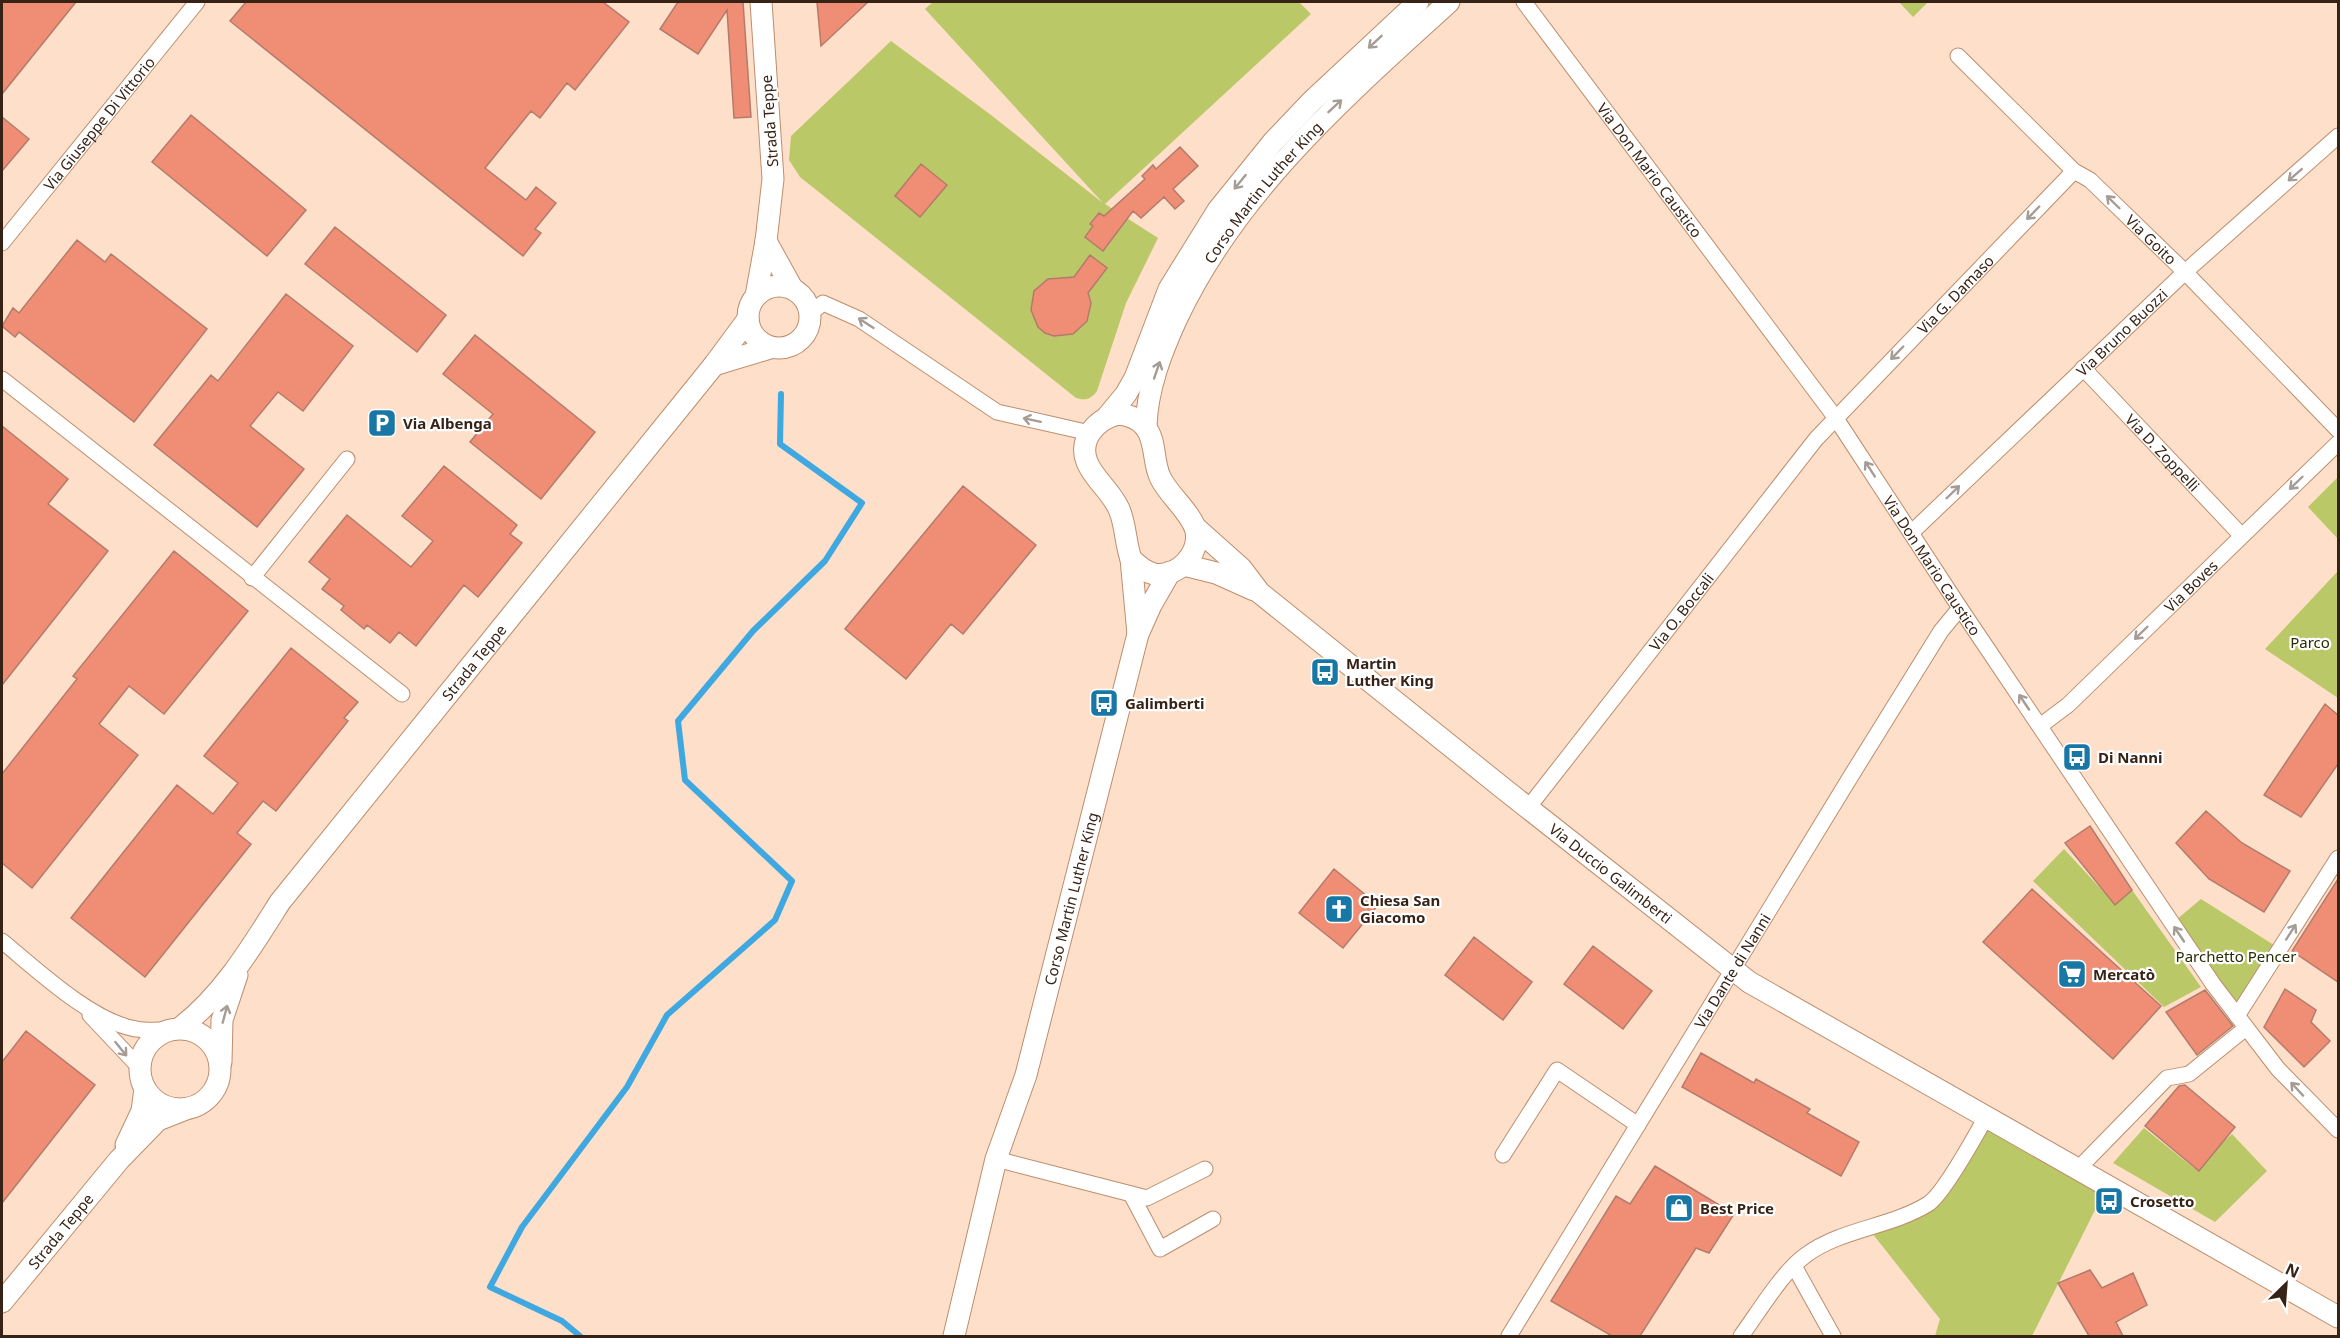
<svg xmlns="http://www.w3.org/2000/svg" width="2340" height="1338" viewBox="0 0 2340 1338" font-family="'Noto Sans',sans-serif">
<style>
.green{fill:#bac867}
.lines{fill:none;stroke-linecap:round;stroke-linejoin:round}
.stream{stroke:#40a8e0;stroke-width:6}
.building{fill:#ef8e74;stroke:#b47b6c;stroke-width:1.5}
.street-casing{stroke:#bd8d6c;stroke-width:17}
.secondary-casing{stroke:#bd8d6c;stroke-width:23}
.street{stroke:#fff;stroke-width:15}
.secondary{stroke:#fff;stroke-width:21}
.oneway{stroke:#a59c96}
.labels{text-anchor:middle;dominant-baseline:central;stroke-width:4.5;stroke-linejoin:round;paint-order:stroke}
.street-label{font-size:15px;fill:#372316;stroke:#fff}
.poi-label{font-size:15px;font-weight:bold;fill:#372316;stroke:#fff;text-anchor:start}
.park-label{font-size:15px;fill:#282d02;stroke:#fff}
</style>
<rect width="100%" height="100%" fill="#fedfc9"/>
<path class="green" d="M 933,2 L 1299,2 L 1311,14 L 1105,204 L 1158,238 L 1126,303 L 1097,391 C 1091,399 1086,401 1076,398 L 800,177 L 789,160 L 791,136 L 891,41 L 991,115 L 1103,203 L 925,9 Z
M 1899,2 L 1898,2 L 1928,2 L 1913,17 Z
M 2338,477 L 2338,539 L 2308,507 Z
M 2338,571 L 2338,698 L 2265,649 Z
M 2064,849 L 2115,904 L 2132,890 L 2201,987 L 2164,1007 L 2033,881 Z
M 2201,899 L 2277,947 L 2237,1007 L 2176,920 Z
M 1986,1117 L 2107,1186 L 2032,1336 L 1935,1336 L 1940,1319 L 1868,1228 L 1929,1204 Z
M 2144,1128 L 2194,1168 L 2232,1134 L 2267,1171 L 2215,1222 L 2113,1163 Z"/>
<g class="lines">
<path class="stream" d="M 580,1336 L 562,1321 L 490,1287 L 522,1227 L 627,1087 L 667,1015 L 775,920 L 792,881 L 685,780 L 678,721 L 753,631 L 825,561 L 862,503 L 780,444 L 781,394"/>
</g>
<path class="building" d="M 2,2 L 76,2 L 2,94 Z
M 246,2 L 603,2 L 629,22 L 575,90 L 567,83 L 540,118 L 531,111 L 485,168 L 526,200 L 536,187 L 556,203 L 535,229 L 541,233 L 523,256 L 230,21 Z
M 678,2 L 743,2 L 751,117 L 734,118 L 727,10 L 698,54 L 660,29 Z
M 817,2 L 868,2 L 821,46 Z
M 191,115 L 306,210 L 267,256 L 152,162 Z
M 2,117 L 29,139 L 2,171 Z
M 1180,147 L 1198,166 L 1173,189 L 1184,201 L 1175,209 L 1164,197 L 1141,218 L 1133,211 L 1103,251 L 1085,237 L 1093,226 L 1090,224 L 1099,213 L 1104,216 L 1145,179 L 1142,176 L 1153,165 L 1156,169 Z
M 921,164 L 947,185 L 920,217 L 895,196 Z
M 335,227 L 446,315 L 417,352 L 305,264 Z
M 77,240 L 105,262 L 111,254 L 207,329 L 134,422 L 19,332 L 15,337 L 2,326 L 13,308 L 19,313 Z
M 1090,255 L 1107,268 L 1088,293 L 1091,303 L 1087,321 L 1073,334 L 1054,336 L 1045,333 L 1038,327 L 1031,310 L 1034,291 L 1048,279 L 1074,277 Z
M 286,294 L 353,346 L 303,411 L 278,392 L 250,426 L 304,469 L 257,527 L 154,445 L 211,375 L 218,381 Z
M 475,335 L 595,432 L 541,499 L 470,442 L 493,414 L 443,374 Z
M 2,426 L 68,479 L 48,504 L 108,551 L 2,685 Z
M 444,466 L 517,525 L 510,534 L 522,543 L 478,597 L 464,585 L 416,646 L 399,632 L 390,643 L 367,625 L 364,629 L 341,610 L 344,606 L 322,589 L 330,579 L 309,562 L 347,515 L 411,567 L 433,541 L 402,516 Z
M 963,486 L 1036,545 L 963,634 L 951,624 L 906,679 L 845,629 Z
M 174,551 L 248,611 L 164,714 L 129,686 L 99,724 L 138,755 L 32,888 L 2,863 L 2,774 L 77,679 L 73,676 Z
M 291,648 L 358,702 L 344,718 L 348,721 L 276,811 L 263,801 L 237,833 L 251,844 L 145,977 L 71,918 L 177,785 L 213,814 L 238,783 L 204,756 Z
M 2325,704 L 2338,715 L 2338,764 L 2301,817 L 2264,795 Z
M 2206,811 L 2242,843 L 2290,871 L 2264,912 L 2209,879 L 2176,843 Z
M 2090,826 L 2132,890 L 2115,905 L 2065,843 Z
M 1334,869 L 1378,905 L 1343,948 L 1299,913 Z
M 2338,879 L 2338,982 L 2292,951 Z
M 2032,889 L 2161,1006 L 2113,1059 L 1983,942 Z
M 1474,937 L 1532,982 L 1503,1020 L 1445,975 Z
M 1593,946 L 1652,991 L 1623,1029 L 1564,984 Z
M 2285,989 L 2316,1010 L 2311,1022 L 2330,1041 L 2304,1067 L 2264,1027 Z
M 2205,990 L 2233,1026 L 2197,1055 L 2166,1012 Z
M 26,1031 L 95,1085 L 2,1203 L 2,1062 Z
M 1701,1053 L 1754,1083 L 1756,1079 L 1810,1109 L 1807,1113 L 1859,1142 L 1841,1176 L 1682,1087 Z
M 2185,1085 L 2235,1127 L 2199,1171 L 2145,1126 L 2179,1086 Z
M 1655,1166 L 1734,1214 L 1709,1253 L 1696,1248 L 1640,1336 L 1612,1336 L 1551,1301 L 1616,1196 L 1630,1204 Z
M 2090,1270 L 2102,1288 L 2133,1273 L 2147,1305 L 2116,1322 L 2123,1336 L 2089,1336 L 2058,1283 Z"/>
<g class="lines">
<g class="street-casing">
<g id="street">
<path id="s1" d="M 1524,2 L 1835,417 L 1960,608 L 2213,984 L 2278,1069 L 2338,1130"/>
<path id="s2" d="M 1958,56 L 2074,171 L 2090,180 L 2185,272 L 2338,430"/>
<path id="s3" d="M 2,243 L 197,2"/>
<path d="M 811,313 L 823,303 L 859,319 L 997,412 L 1090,433"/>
<path id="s4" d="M 2083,368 L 2241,535"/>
<path d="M 2,379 L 402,694"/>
<path id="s5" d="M 1911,533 L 2185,272 L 2338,136"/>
<path d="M 252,578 L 347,459"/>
<path id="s6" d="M 2040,726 L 2068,705 L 2338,443"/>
<path id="s7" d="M 1528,808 L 1816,439 L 2074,171"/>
<path d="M 2,941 C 36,969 92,1022 136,1029 C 146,1031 158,1030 168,1030"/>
<path d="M 90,1015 L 140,1068"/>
<path d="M 2237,1016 L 2338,858"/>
<path d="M 1503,1155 L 1557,1070 L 1638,1125"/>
<path d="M 996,1159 L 1147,1198 L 1205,1169"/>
<path d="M 2078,1169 L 2167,1078 L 2189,1074 L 2246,1028"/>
<path d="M 1131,1194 L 1160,1249 L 1213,1219"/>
<path d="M 1794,1266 L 1833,1336"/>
<path id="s8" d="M 1509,1336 L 1851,776 L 1941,631 L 1960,608"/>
<path d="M 1741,1336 C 1758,1313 1783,1271 1806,1255 C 1841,1229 1891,1227 1928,1204 C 1943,1195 1976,1135 1986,1117"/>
</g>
</g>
<g class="secondary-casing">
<g id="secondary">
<path d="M 766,241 L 792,288"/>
<circle cx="779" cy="317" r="31"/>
<path d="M 756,296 L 766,241 L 773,179 L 761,2"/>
<path d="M 714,365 L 770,348"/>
<path d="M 1118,414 C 1129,415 1140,419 1146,428 C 1156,441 1153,462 1160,477 C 1168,495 1192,513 1196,531 C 1200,554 1178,578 1154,574 C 1145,572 1137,565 1131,559 C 1125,542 1126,525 1119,509 C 1111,491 1093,478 1087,462 C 1078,439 1097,419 1118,414 Z"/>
<path d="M 1107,417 L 1126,394 L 1135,378 L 1169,289 L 1218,210 L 1273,142 L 1311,102 L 1418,2"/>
<path id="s9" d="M 1146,427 C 1147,389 1161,353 1177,318 C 1238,189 1346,96 1449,2"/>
<path id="s10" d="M 1195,527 L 1241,568 L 1260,593 L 1504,789 L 1749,982 L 2338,1317"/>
<path d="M 1131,559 L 1138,634"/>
<path d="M 1184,565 L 1216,573 L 1254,590"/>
<path id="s11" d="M 180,1028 C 223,995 251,948 280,902 L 714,365 L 748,319"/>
<circle cx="180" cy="1069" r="40"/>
<path d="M 221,1062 L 222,1020 L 237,975"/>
<path d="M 126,1145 L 142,1111 L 145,1089"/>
<path id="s12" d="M 2,1302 L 119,1160 L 158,1120 L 186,1109"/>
<path id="s13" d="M 954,1336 L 996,1159 L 1026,1075 L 1138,634 L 1151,605 L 1170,572"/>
</g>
</g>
<use href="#street" class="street"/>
<use href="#secondary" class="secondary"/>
</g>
<defs><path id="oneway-shaft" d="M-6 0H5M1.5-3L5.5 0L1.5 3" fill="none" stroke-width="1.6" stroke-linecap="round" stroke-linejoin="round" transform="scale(1.5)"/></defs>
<g class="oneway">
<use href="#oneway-shaft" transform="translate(1375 42) rotate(137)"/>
<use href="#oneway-shaft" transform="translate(1335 106) rotate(-43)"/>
<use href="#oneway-shaft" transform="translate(2295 175) rotate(139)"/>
<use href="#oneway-shaft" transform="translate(1240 182) rotate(129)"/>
<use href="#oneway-shaft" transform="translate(2113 202) rotate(-136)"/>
<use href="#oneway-shaft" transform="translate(2033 213) rotate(134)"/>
<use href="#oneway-shaft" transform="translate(866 323) rotate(-147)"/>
<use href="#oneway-shaft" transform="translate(1897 353) rotate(134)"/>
<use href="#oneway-shaft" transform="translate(1157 370) rotate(-71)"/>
<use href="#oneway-shaft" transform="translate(1032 420) rotate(-168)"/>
<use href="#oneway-shaft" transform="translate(1870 469) rotate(-123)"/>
<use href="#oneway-shaft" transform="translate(2296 483) rotate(136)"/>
<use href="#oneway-shaft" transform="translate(1953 492) rotate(-44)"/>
<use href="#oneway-shaft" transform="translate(2141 633) rotate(136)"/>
<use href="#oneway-shaft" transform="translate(2024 702) rotate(-124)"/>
<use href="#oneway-shaft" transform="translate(2291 932) rotate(-57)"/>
<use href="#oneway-shaft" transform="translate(2179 934) rotate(-124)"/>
<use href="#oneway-shaft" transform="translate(225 1014) rotate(-75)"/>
<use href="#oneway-shaft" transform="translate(121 1049) rotate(51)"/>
<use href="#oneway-shaft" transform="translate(2297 1089) rotate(-133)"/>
</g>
<defs>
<g id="parking-square" transform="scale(1.5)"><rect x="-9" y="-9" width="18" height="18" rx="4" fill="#1877a4" stroke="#fff"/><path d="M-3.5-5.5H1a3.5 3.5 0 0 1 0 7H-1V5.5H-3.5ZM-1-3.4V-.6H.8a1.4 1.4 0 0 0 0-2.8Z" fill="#fff"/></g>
<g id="bus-square" transform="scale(1.5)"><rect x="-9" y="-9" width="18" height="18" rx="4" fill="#1877a4" stroke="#fff"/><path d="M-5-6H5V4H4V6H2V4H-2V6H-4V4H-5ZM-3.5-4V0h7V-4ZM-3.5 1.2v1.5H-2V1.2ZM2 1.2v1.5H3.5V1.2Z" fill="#fff"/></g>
<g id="church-square" transform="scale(1.5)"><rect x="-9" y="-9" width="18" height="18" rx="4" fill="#1877a4" stroke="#fff"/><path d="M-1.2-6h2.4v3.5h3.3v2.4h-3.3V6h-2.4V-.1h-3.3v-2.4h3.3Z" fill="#fff"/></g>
<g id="supermarket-square" transform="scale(1.5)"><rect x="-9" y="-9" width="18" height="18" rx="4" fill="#1877a4" stroke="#fff"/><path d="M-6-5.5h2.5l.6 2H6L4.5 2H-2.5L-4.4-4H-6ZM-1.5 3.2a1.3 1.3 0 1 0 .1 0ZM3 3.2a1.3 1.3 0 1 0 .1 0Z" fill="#fff"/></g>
<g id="shop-square" transform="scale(1.5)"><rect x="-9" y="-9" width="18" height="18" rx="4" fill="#1877a4" stroke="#fff"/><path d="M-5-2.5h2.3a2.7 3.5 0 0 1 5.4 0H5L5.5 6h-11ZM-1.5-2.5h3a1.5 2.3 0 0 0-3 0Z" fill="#fff"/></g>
</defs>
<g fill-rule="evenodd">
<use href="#parking-square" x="382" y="423"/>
<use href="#bus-square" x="1325" y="672"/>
<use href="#bus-square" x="1104" y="703"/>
<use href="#bus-square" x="2077" y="757"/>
<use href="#church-square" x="1339" y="909"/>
<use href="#supermarket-square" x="2072" y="974"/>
<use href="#bus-square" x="2109" y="1201"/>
<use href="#shop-square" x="1679" y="1208"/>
</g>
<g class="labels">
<g class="street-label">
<text transform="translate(769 121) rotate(-94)">Strada Teppe</text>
<text stroke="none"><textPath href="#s3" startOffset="154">Via Giuseppe Di Vittorio</textPath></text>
<text stroke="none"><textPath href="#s1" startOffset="210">Via Don Mario Caustico</textPath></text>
<text stroke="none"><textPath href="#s9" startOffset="267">Corso Martin Luther King</textPath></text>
<text stroke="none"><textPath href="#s2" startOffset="267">Via Goito</textPath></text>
<text stroke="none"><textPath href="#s7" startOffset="669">Via G. Damaso</textPath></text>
<text stroke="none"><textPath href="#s5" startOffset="291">Via Bruno Buozzi</textPath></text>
<text stroke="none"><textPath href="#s4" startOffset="116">Via D. Zoppelli</textPath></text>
<text stroke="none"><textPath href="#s1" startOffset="696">Via Don Mario Caustico</textPath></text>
<text stroke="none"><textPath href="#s6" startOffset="206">Via Boves</textPath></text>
<text stroke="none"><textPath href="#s7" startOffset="249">Via O. Boccali</textPath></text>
<text stroke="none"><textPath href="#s11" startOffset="470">Strada Teppe</textPath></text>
<text stroke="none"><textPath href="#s10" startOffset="542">Via Duccio Galimberti</textPath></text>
<text stroke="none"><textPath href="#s13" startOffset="453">Corso Martin Luther King</textPath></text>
<text stroke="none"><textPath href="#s8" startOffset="428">Via Dante di Nanni</textPath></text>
<text stroke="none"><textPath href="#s12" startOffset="92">Strada Teppe</textPath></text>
</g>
<g class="poi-label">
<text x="403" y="423">Via Albenga</text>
<text x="1346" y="663">Martin<tspan x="1346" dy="17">Luther King</tspan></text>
<text x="1125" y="703">Galimberti</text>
<text x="2098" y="757">Di Nanni</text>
<text x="1360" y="900">Chiesa San<tspan x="1360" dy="17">Giacomo</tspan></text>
<text x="2093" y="974">Mercatò</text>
<text x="2130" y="1201">Crosetto</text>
<text x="1700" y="1208">Best Price</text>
</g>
<g class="park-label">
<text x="2310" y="642">Parco</text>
<text x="2236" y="956">Parchetto Pencer</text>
</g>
</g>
<rect width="2340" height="1338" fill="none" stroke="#372316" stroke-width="6"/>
<g transform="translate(2286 1284) rotate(25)" stroke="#ffffff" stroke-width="4.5" paint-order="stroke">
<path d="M0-4.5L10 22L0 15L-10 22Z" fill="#372316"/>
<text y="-9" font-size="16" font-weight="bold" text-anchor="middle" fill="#372316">N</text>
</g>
</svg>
